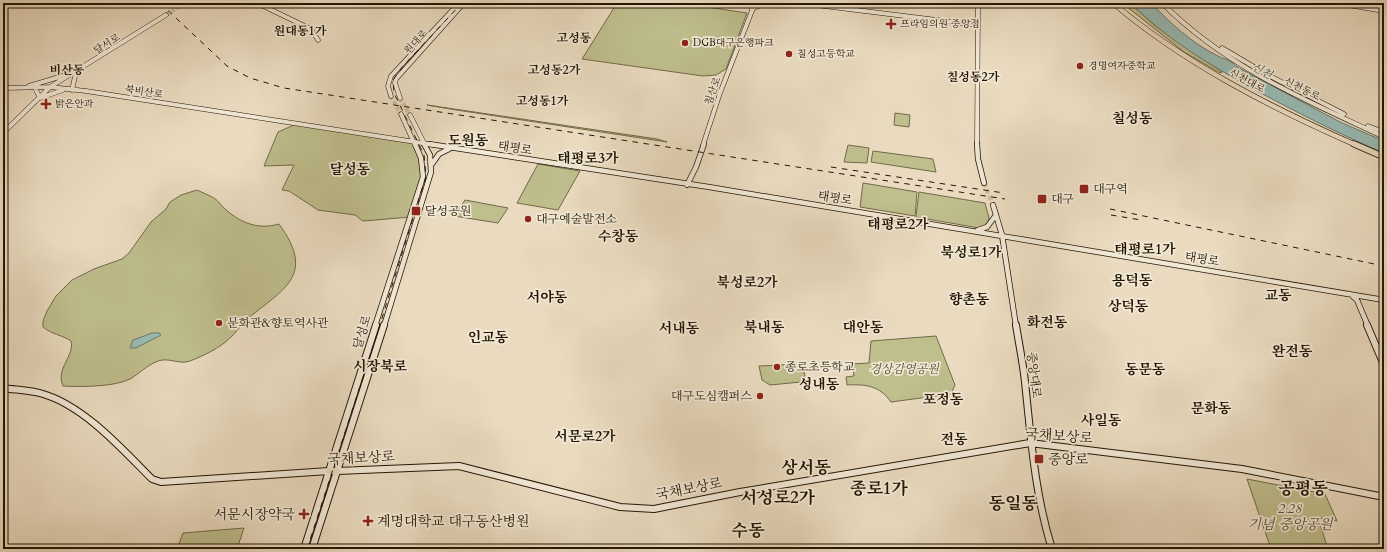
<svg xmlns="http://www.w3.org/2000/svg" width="1387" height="552" viewBox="0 0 1387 552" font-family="Cardo,'Noto Serif KR',serif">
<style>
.green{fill:#bfbe8d;stroke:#716a48}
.water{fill:#98bbb5;stroke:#69796d}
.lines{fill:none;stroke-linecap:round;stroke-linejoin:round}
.secondary-tunnel-far1{stroke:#ccbda4;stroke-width:4;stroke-dasharray:4 2;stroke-linecap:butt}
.secondary-tunnel{stroke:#ccbda4;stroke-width:4.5;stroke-dasharray:4.5 2.5;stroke-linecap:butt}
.secondary-far2-casing{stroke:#231502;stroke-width:5}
.secondary-far1-casing{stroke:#231502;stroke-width:6}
.secondary-casing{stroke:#231502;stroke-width:8}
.primary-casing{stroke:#231502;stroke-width:8}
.trunk-far1-casing{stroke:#231502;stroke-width:5.5}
.trunk-casing{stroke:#231502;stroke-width:7}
.secondary-far2{stroke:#f1e8d6;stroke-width:4}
.secondary-far1{stroke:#f1e8d6;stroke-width:4.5}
.secondary{stroke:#f1e8d6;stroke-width:6}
.primary{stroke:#eadbc0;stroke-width:6}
.trunk-far1{stroke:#eadbc0;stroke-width:4.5}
.trunk{stroke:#eadbc0;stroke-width:5.5}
.rail{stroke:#231502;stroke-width:1;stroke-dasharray:5.5 5.5;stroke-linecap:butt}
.poi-dot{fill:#8f2418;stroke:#f1e8d6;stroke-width:1.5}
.labels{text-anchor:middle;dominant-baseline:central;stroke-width:3.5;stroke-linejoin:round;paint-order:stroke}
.far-poi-label{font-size:10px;fill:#231502;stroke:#f1e8d6;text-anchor:start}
.far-street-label{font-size:10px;fill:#231502;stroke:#f1e8d6}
.far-water-label{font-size:11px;font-style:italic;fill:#4c4f41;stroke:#f1e8d6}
.far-quarter-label{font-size:12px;font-weight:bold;fill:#231502;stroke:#f1e8d6}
.street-label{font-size:12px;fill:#231502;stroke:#f1e8d6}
.poi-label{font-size:12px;fill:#231502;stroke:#f1e8d6;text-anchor:start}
.park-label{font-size:12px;font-style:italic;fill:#5a5033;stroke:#f1e8d6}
.quarter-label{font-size:14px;font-weight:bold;fill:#231502;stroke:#f1e8d6}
.near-street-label{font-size:14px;fill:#231502;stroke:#f1e8d6}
.near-poi-label{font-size:14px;fill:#231502;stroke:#f1e8d6;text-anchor:start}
.near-park-label{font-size:14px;font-style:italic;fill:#5a5033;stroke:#f1e8d6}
.near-quarter-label{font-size:17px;font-weight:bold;fill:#231502;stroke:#f1e8d6}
</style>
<rect width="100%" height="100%" fill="#eadbc0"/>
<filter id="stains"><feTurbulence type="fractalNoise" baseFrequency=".005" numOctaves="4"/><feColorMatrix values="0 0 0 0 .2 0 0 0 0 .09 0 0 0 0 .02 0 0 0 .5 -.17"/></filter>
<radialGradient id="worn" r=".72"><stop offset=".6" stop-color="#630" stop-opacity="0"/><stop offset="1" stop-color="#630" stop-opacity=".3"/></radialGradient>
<path class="green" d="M 617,3 L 680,3 L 747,13 L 726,69 L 716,75 L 703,76 L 582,59 Z
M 1122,3 L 1130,3 L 1153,24 L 1222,72 L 1220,73 L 1184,52 Z
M 427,105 L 657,139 L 667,142 L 450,109 Z
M 895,113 L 910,115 L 909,127 L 894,125 Z
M 296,124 L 415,143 L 424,171 L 411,217 L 363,221 L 355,215 L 318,210 L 289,191 L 282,190 L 294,165 L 264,166 L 278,132 Z
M 848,145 L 869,148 L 867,163 L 844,162 Z
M 873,151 L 933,159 L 936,172 L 871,162 Z
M 538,164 L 580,171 L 558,210 L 517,203 Z
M 863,183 L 917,192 L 915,216 L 860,207 Z
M 197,190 C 203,193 209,195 214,198 C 219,201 221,206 225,209 C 241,223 258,230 279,224 C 317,276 283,289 246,320 C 240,326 236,333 230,338 C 220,348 203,356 190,361 C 179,365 169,357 158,361 C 147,365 139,374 130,379 C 114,387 81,387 63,386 C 55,369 75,356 71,341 C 62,335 51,334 43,327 L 43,321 L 47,311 L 56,296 L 72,280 L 94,269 L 122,259 L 129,253 L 151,222 L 166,209 L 170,202 L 181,195 Z
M 919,192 L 985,203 L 989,218 L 988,226 L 979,228 L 916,217 Z
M 465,200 L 508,208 L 498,223 L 454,216 Z
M 936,336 L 955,385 L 951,394 L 891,402 C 880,386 866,384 847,385 L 846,377 L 854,376 L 852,364 L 869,363 L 871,341 Z
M 802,364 L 805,376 L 801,382 L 770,385 L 762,380 L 759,366 Z
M 1247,479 L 1325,494 L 1337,521 L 1318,518 L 1328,549 L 1271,549 Z
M 244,528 L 237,549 L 177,549 L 183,533 Z"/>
<path class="water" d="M 1131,3 L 1151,3 C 1169,22 1192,43 1216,55 C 1223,59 1232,60 1237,67 L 1340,122 L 1384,141 L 1384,153 C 1346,137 1308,118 1272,99 C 1222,72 1171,44 1131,3 Z
M 152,333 L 159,333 L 161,335 L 136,348 L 130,348 L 133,340 Z"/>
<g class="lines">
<path class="secondary-tunnel-far1" d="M 166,15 L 185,3
M 391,96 L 401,114
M 400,98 L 410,115"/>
<path class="secondary-tunnel" d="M 984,183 L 993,205"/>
<g class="secondary-far2-casing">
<path id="secondary-far2" d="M 257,3 L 311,29 L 318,40
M 749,3 L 752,9 L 765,3
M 800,3 L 977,25
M 1162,3 C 1226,67 1303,99 1384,137
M 1336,3 L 1384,11
M 1222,48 L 1266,74 L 1344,114
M 29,86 L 76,72 L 72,90
M 3,88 L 50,87 L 86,91 L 435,145
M 35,88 L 40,98 L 63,90
M 391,96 L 388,86 L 391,76 L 459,3
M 400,98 L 395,83 L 396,79 L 464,3
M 401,114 L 415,145
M 410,115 L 425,145
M 1368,126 L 1384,132
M 3,133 L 50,87 L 166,15
M 703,145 L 720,93 L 755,3
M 977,145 L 978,3"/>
</g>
<g class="secondary-far1-casing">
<path id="secondary-far1" d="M 429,144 L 709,187 L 1384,300
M 977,144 L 978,159 L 984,183
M 432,164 L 439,154 L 449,149
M 687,185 L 696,167 L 704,144
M 993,205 L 1002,235 L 1016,326
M 978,230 L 987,227 L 996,215
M 1350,294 L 1357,300 L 1368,326
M 375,326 L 423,177 L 421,158 L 415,144
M 384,326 L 431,172 L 430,155 L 424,144"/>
</g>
<g class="secondary-casing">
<path id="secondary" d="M 1016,325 C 1019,344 1023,363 1025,382 C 1031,439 1035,495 1052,549
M 1367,325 L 1384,365
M 3,388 C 16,390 30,390 43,394 C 84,406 122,449 152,479 L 161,482 L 329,471
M 337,471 L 459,466 L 620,507 L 654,509 L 740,492 L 1030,443 L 1242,469 L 1384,497
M 304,549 L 376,325
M 312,549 L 384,325"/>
</g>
<g class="primary-casing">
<path id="primary" d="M 329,471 L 337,471"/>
</g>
<g class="trunk-far1-casing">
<path id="trunk-far1" d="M 1113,3 C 1185,64 1270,107 1356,145"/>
</g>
<g class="trunk-casing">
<path id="trunk" d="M 1354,144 L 1384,157"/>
</g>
<use href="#secondary-far2" class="secondary-far2"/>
<use href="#secondary-far1" class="secondary-far1"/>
<use href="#secondary" class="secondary"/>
<use href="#primary" class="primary"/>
<use href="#trunk-far1" class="trunk-far1"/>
<use href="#trunk" class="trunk"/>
<path class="rail" d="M 160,3 L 227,66 L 250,78 L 284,88 L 1005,199
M 831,167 L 1004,193
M 1110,209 L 1384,266
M 1111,215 L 1141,220
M 307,549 L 379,328 L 426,176 L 424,155 L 394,93 L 393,80 L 403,66 L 462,3"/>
</g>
<g class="poi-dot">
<path d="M889 18h4v4h4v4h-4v4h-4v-4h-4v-4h4z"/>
<circle cx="685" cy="43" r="4"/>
<circle cx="789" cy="54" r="4"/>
<circle cx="1080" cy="66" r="4"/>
<path d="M44 98h4v4h4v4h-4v4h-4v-4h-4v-4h4z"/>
<rect x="1079" y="184" width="10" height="10" rx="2"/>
<rect x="1037" y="194" width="10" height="10" rx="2"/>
<rect x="411" y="206" width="10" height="10" rx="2"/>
<circle cx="528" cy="219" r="4"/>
<circle cx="219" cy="323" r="4"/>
<circle cx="777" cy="367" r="4"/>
<circle cx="760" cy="396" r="4"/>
<rect x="1034" y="454" width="10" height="10" rx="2"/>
<path d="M302 508h4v4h4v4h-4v4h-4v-4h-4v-4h4z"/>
<path d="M366 515h4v4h4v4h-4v4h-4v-4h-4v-4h4z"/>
</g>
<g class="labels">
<g class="far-poi-label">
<text x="900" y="24">프라임의원 중앙점</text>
<text x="693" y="43">DGB대구은행파크</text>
<text x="797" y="54">칠성고등학교</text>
<text x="1088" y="66">경명여자중학교</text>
<text x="55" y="104">밝은안과</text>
</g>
<g class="far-street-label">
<text transform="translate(416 42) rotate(-48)">원대로</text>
<text transform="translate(107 44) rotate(-33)">달서로</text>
<text transform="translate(1247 81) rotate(28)">신천대로</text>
<text transform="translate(1302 89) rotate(27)">신천동로</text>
<text transform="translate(713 91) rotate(-71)">침산로</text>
<text transform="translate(144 92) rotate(9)">북비산로</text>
</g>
<g class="far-water-label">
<text transform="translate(1262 71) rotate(28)">신천</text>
</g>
<g class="far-quarter-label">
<text x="300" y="31">원대동1가</text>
<text x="574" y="38">고성동</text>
<text x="67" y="70">비산동</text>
<text x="554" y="70">고성동2가</text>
<text x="973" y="77">칠성동2가</text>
<text x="542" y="101">고성동1가</text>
</g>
<g class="street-label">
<text transform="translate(515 148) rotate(9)">태평로</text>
<text transform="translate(835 198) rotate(9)">태평로</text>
<text transform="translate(1202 259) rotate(9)">태평로</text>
<text transform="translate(362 332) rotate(-73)">달성로</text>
<text transform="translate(1034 375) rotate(83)">중앙대로</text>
</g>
<g class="poi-label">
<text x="1093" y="189">대구역</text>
<text x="1051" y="199">대구</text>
<text x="425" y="211">달성공원</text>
<text x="536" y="219">대구예술발전소</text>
<text x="227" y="323">문화관&amp;향토역사관</text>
<text x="785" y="367">종로초등학교</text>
<text x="752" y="396" text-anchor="end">대구도심캠퍼스</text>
</g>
<g class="park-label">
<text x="904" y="369">경상감영공원</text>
</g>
<g class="quarter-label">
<text x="1132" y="118">칠성동</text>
<text x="468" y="140">도원동</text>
<text x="588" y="158">태평로3가</text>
<text x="350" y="169">달성동</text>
<text x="898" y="224">태평로2가</text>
<text x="618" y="236">수창동</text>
<text x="1145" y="249">태평로1가</text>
<text x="971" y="252">북성로1가</text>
<text x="1132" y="280">용덕동</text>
<text x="747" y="282">북성로2가</text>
<text x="1278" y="295">교동</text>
<text x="547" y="297">서야동</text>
<text x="969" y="299">향촌동</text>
<text x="1128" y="306">상덕동</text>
<text x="1047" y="322">화전동</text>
<text x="764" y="327">북내동</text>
<text x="863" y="327">대안동</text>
<text x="679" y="328">서내동</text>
<text x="488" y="337">인교동</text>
<text x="1292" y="351">완전동</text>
<text x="380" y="366">시장북로</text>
<text x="1145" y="369">동문동</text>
<text x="819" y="384">성내동</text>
<text x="943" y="399">포정동</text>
<text x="1211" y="408">문화동</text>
<text x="1101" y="420">사일동</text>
<text x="585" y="436">서문로2가</text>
<text x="954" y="439">전동</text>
</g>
<g class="near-street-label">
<text transform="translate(1059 436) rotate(4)">국채보상로</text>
<text transform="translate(361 458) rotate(-3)">국채보상로</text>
<text transform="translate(689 489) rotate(-11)">국채보상로</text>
</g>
<g class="near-poi-label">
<text x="1048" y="459">중앙로</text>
<text x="295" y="514" text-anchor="end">서문시장약국</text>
<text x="377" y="521">계명대학교 대구동산병원</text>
</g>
<g class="near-park-label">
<text x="1290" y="508">2.28<tspan x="1290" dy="16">기념 중앙공원</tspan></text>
</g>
<g class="near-quarter-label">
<text x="806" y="467">상서동</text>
<text x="879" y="488">종로1가</text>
<text x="1303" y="488">공평동</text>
<text x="778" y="497">서성로2가</text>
<text x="1013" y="503">동일동</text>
<text x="748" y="530">수동</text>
</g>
</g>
<rect width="1387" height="552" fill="none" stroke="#eadbc0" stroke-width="16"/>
<rect x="4" y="4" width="1379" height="544" fill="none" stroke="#231502" stroke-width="2"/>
<rect x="8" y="8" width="1371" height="536" fill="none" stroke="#231502"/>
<rect width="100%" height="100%" filter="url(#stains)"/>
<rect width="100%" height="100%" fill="url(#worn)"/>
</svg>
